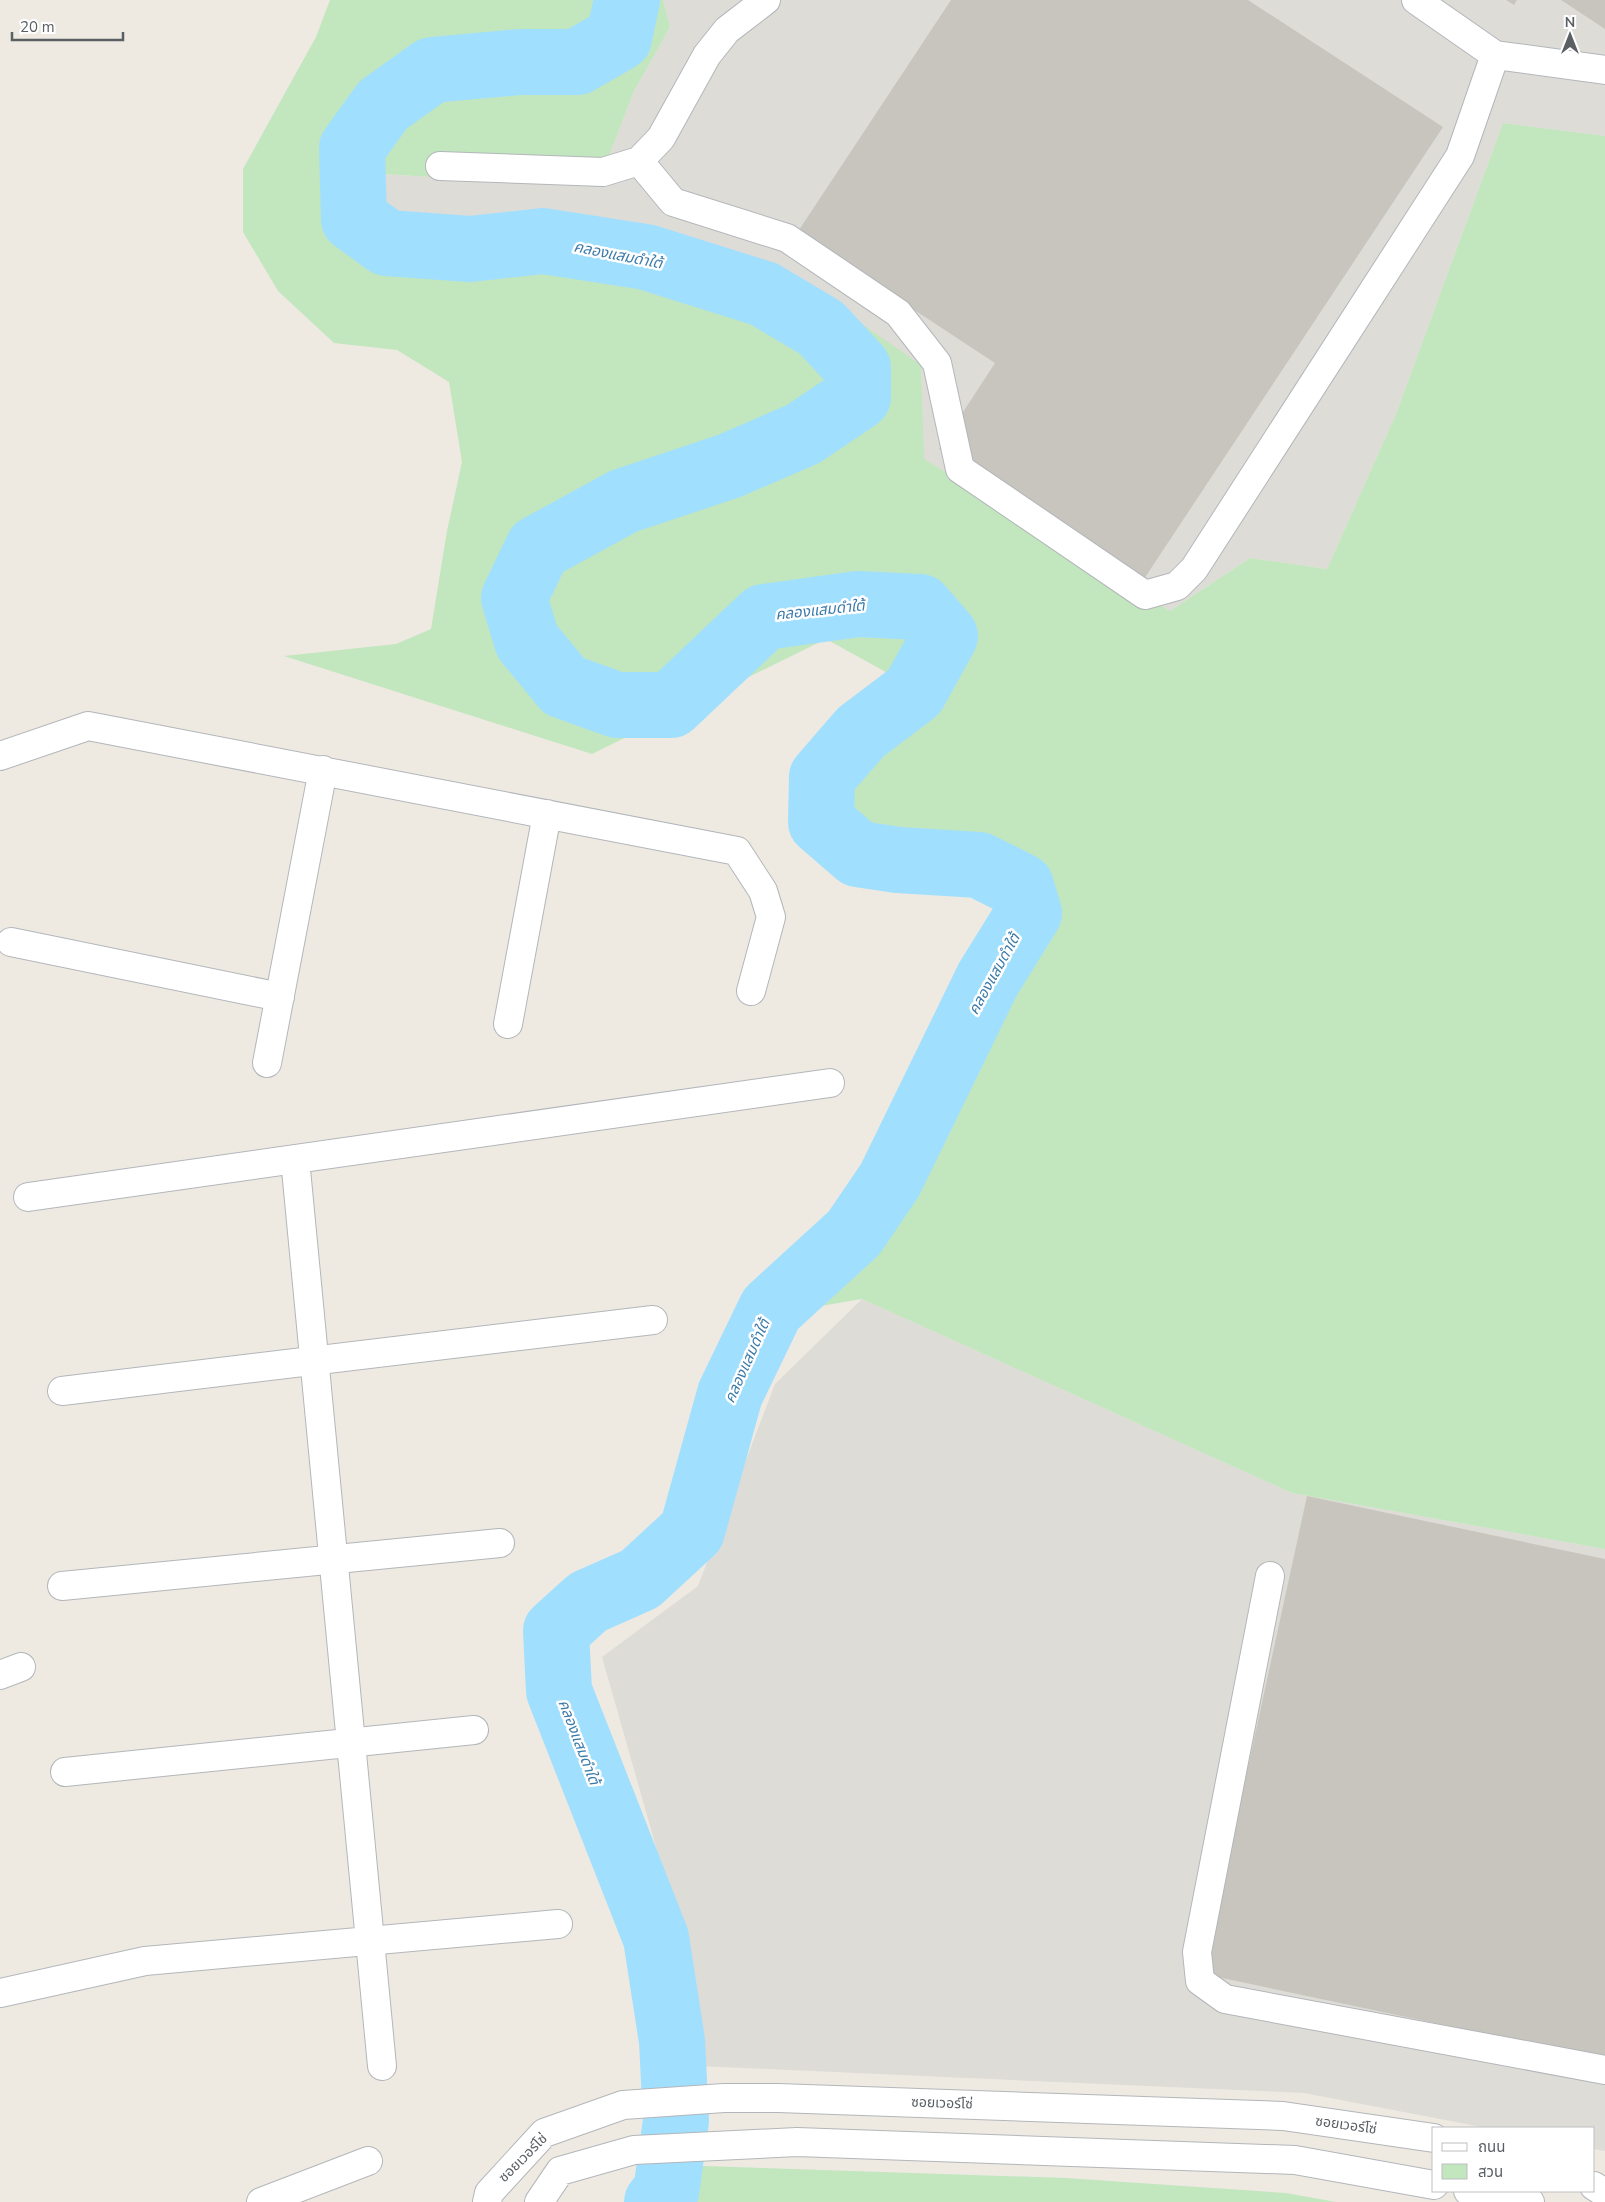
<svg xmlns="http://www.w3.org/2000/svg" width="1605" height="2202" viewBox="0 0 1605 2202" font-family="'Nunito Sans','Noto Sans Thai',sans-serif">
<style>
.industrial{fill:#dedcd7}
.green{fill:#c2e6be}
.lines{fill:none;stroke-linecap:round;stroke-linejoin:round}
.river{stroke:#a1dfff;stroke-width:66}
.building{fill:#c8c5bf}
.minor-casing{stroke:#b3b6ba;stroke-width:30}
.minor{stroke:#fff;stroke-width:28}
.labels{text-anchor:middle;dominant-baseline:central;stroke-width:5;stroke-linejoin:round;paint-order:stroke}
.street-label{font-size:14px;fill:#5a5f63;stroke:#fff}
.water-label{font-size:15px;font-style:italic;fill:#3b7aa9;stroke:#fff}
</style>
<rect width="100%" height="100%" fill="#eeeae2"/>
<path class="industrial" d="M 663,0 L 1605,0 L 1605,136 L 1503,123 L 1396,414 L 1327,569 L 1250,558 L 1170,611 L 923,459 L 921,365 L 602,222 L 603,257 L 382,263 L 381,174 L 597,187 L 634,91 L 670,27 Z
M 862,1299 L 1292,1493 L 1605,1549 L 1605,2151 L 1594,2149 L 1594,2128 L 1487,2128 L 1304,2093 L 699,2066 L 697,1991 L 602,1657 L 698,1586 L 775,1384 Z"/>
<path class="green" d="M 330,0 L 663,0 L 670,27 L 634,91 L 597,187 L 382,174 L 383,263 L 602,257 L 602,221 L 803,283 L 921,365 L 924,459 L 1170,611 L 1250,558 L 1327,569 L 1396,414 L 1503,123 L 1605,136 L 1605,1549 L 1292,1493 L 862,1299 L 809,1308 L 901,1219 L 982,1036 L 1044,923 L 1044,867 L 1013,863 L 876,840 L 842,826 L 851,766 L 924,706 L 884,671 L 826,639 L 592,754 L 284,656 L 396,644 L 431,629 L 447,531 L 462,462 L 449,382 L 397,350 L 334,343 L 278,291 L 243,232 L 243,169 L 316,37 Z
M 703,2166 L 1066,2178 L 1286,2193 L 1336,2202 L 675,2202 Z"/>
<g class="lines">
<path class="river" d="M 627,0 L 619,38 L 577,62 L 520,62 L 432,70 L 383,105 L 352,148 L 354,219 L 387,243 L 470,249 L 543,241 L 646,257 L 764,294 L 821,328 L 858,368 L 858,397 L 803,434 L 729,466 L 624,501 L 538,548 L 514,598 L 527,641 L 564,686 L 617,705 L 671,705 L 764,617 L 858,604 L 920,607 L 945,636 L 914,692 L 861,732 L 822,777 L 821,822 L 858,854 L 898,860 L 979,865 L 1021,886 L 1029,913 L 988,979 L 890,1180 L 854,1233 L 771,1309 L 730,1394 L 692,1531 L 640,1579 L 588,1602 L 556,1631 L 559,1691 L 656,1938 L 672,2041 L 676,2121 L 666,2192 L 657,2202"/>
</g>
<path class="building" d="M 951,0 L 1248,0 L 1443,127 L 1142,582 L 939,449 L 995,363 L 797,233 Z
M 1506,0 L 1517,0 L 1514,5 Z
M 1561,0 L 1605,0 L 1605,29 Z
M 1307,1496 L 1605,1559 L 1605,2059 L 1203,1974 Z"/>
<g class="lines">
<g class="minor-casing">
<path id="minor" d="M 1416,0 L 1495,55 L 1605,70
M 639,161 L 673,202 L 787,238 L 898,313 L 937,363 L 960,469 L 1145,595 L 1177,586 L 1194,569 L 1460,156 L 1495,55
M 440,166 L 603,172 L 639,161 L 661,138 L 707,55 L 727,30 L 766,0
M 0,756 L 88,726 L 737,851 L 763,891 L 771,917 L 751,991
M 11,942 L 280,997
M 508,1024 L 547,814
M 267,1063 L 323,770
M 295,1159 L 382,2066
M 28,1197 L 830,1083
M 62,1391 L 653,1320
M 1270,1576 L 1197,1952 L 1200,1981 L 1225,1999 L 1605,2070
M 62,1586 L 500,1543
M 0,1675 L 21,1667
M 65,1772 L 474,1730
M 0,1993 L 145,1961 L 558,1924
M 1594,2186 L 1605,2193
M 1468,2191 L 1530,2202
M 261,2202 L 368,2161
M 487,2202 L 489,2193 L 544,2133 L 623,2105 L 724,2098 L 778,2098 L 1283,2116 L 1434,2138
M 539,2202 L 560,2171 L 634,2150 L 797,2142 L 1295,2160 L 1434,2185"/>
</g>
<use href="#minor" class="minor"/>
</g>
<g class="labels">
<g class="street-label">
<text transform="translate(942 2103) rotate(2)">ซอยเวอร์โซ่</text>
<text transform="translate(1346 2125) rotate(8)">ซอยเวอร์โซ่</text>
<text transform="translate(523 2158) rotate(-45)">ซอยเวอร์โซ่</text>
</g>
<g class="water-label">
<text transform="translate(618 255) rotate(11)">คลองแสมดำใต้</text>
<text transform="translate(820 610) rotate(-6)">คลองแสมดำใต้</text>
<text transform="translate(994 974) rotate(-61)">คลองแสมดำใต้</text>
<text transform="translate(747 1361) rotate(-66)">คลองแสมดำใต้</text>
<text transform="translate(579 1742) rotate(69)">คลองแสมดำใต้</text>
</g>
</g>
<rect x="1432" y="2127" width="162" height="65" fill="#ffffff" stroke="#bdbfc1"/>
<rect x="1442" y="2143" width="25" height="8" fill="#ffffff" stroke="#bdbfc1"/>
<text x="1478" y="2152" font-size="15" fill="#5a5f63">ถนน</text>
<rect x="1442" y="2164" width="25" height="15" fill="#c2e6be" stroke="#bdbfc1"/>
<text x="1478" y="2177" font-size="15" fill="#5a5f63">สวน</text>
<g transform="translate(1570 35)" stroke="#ffffff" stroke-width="4" paint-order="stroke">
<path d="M0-4L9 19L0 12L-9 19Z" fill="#5a5f63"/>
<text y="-8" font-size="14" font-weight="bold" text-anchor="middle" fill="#5a5f63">N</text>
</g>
<path d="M12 32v8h111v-8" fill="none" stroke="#5a5f63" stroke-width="2.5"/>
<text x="20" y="32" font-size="15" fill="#5a5f63" stroke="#ffffff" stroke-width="4" paint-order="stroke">20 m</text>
</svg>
